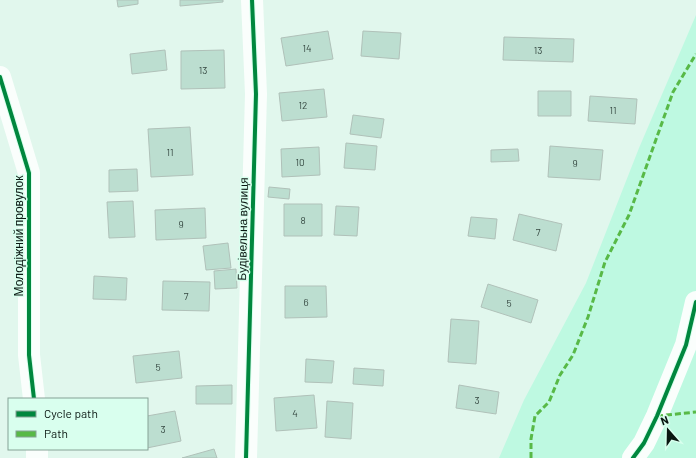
<svg xmlns="http://www.w3.org/2000/svg" width="696" height="458" viewBox="0 0 696 458" font-family="Barlow,sans-serif">
<style>
.green{fill:#bef9e1}
.building{fill:#bcded0;stroke:#b0c1b9}
.lines{fill:none;stroke-linecap:round;stroke-linejoin:round}
.minor{stroke:#fafefc;stroke-width:22}
.quiet{stroke:#58b947;stroke-width:3;stroke-dasharray:6 3;stroke-linecap:butt}
.cycleway-casing{stroke:#d9ffee;stroke-width:6}
.cycleway{stroke:#00873e;stroke-width:4}
.labels{text-anchor:middle;dominant-baseline:central;stroke-width:3;stroke-linejoin:round;paint-order:stroke}
.number-label{font-size:10px;fill:#364942}
.street-label{font-size:12px;fill:#0a1712;stroke:#d9ffee}
</style>
<rect width="100%" height="100%" fill="#e1f7ed"/>
<path class="green" d="M 696,15 L 696,458 L 499,458 L 524,400 L 586,283 L 639,148 Z"/>
<path class="building" d="M 117,0 L 138,0 L 138,4 L 118,7 Z
M 180,0 L 223,0 L 223,2 L 180,6 Z
M 328,31 L 333,59 L 286,66 L 281,38 Z
M 363,31 L 401,33 L 399,59 L 361,56 Z
M 504,37 L 574,39 L 573,62 L 503,60 Z
M 165,50 L 167,70 L 132,74 L 130,54 Z
M 224,50 L 225,88 L 181,89 L 181,51 Z
M 324,89 L 327,117 L 282,121 L 279,93 Z
M 538,91 L 571,91 L 571,116 L 538,116 Z
M 590,96 L 637,99 L 635,124 L 588,121 Z
M 353,115 L 384,119 L 381,138 L 350,134 Z
M 190,127 L 193,175 L 151,177 L 148,129 Z
M 346,143 L 377,146 L 375,170 L 344,168 Z
M 550,146 L 603,150 L 600,180 L 548,177 Z
M 319,147 L 320,175 L 282,177 L 281,149 Z
M 518,149 L 519,161 L 491,162 L 491,150 Z
M 137,169 L 138,191 L 109,192 L 109,170 Z
M 269,187 L 290,189 L 289,199 L 268,197 Z
M 133,201 L 135,237 L 109,238 L 107,202 Z
M 284,204 L 322,204 L 322,236 L 284,236 Z
M 336,206 L 359,207 L 357,236 L 334,235 Z
M 205,208 L 206,238 L 156,240 L 155,210 Z
M 519,214 L 562,224 L 556,251 L 513,240 Z
M 471,217 L 497,219 L 495,239 L 468,236 Z
M 228,243 L 231,268 L 206,270 L 203,246 Z
M 236,269 L 237,288 L 215,289 L 214,271 Z
M 94,276 L 127,278 L 126,300 L 93,299 Z
M 163,281 L 210,282 L 209,311 L 162,310 Z
M 488,284 L 538,300 L 531,323 L 481,307 Z
M 285,286 L 326,286 L 327,317 L 285,318 Z
M 451,319 L 479,321 L 476,364 L 448,362 Z
M 179,351 L 182,378 L 136,383 L 133,356 Z
M 306,359 L 334,361 L 332,383 L 305,382 Z
M 354,368 L 384,370 L 383,386 L 353,384 Z
M 232,385 L 232,404 L 196,404 L 196,386 Z
M 459,385 L 499,392 L 496,414 L 456,408 Z
M 314,395 L 317,428 L 276,431 L 274,398 Z
M 327,401 L 353,403 L 351,439 L 325,437 Z
M 175,411 L 181,441 L 147,448 L 147,416 Z
M 214,449 L 217,458 L 182,458 Z"/>
<g class="lines">
<path class="minor" d="M 0,77 L 29,173 L 29,355 L 34,399
M 37,449 L 37,458
M 246,458 L 256,94 L 252,0
M 633,458 L 644,443 L 657,416 L 686,345 L 696,302"/>
<path class="quiet" d="M 657,416 L 696,412
M 531,458 L 531,439 L 535,416 L 549,402 L 560,375 L 573,355 L 588,317 L 605,262 L 629,215 L 673,92 L 696,54"/>
<g class="cycleway-casing">
<path id="cycleway" d="M 0,77 L 29,173 L 29,355 L 34,399
M 246,458 L 256,94 L 252,0
M 633,458 L 644,443 L 657,416 L 686,345 L 696,302"/>
</g>
<use href="#cycleway" class="cycleway"/>
</g>
<g class="labels">
<g class="number-label">
<text x="307" y="48">14</text>
<text x="538" y="50">13</text>
<text x="203" y="70">13</text>
<text x="303" y="105">12</text>
<text x="613" y="110">11</text>
<text x="170" y="152">11</text>
<text x="300" y="162">10</text>
<text x="575" y="163">9</text>
<text x="303" y="220">8</text>
<text x="181" y="224">9</text>
<text x="538" y="232">7</text>
<text x="186" y="296">7</text>
<text x="306" y="302">6</text>
<text x="509" y="303">5</text>
<text x="158" y="367">5</text>
<text x="477" y="400">3</text>
<text x="295" y="413">4</text>
<text x="163" y="429">3</text>
</g>
<g class="street-label">
<text transform="translate(242 229) rotate(-89)">Будівельна вулиця</text>
<text transform="translate(18 236) rotate(-90)">Молодіжний провулок</text>
</g>
</g>
<rect x="8" y="398" width="140" height="52" fill="#d9ffee" stroke="#86a296"/>
<rect x="16" y="411" width="20" height="6" fill="#00873e" stroke="#86a296"/>
<text x="44" y="418" font-size="12" fill="#0a1712">Cycle path</text>
<rect x="16" y="431" width="20" height="6" fill="#58b947" stroke="#86a296"/>
<text x="44" y="438" font-size="12" fill="#0a1712">Path</text>
<g transform="translate(668 430) rotate(340)" stroke="#d9ffee" stroke-width="3" paint-order="stroke">
<path d="M0-3L7 15L0 10L-7 15Z" fill="#0a1712"/>
<text y="-6" font-size="11" font-weight="bold" text-anchor="middle" fill="#0a1712">N</text>
</g>
</svg>
